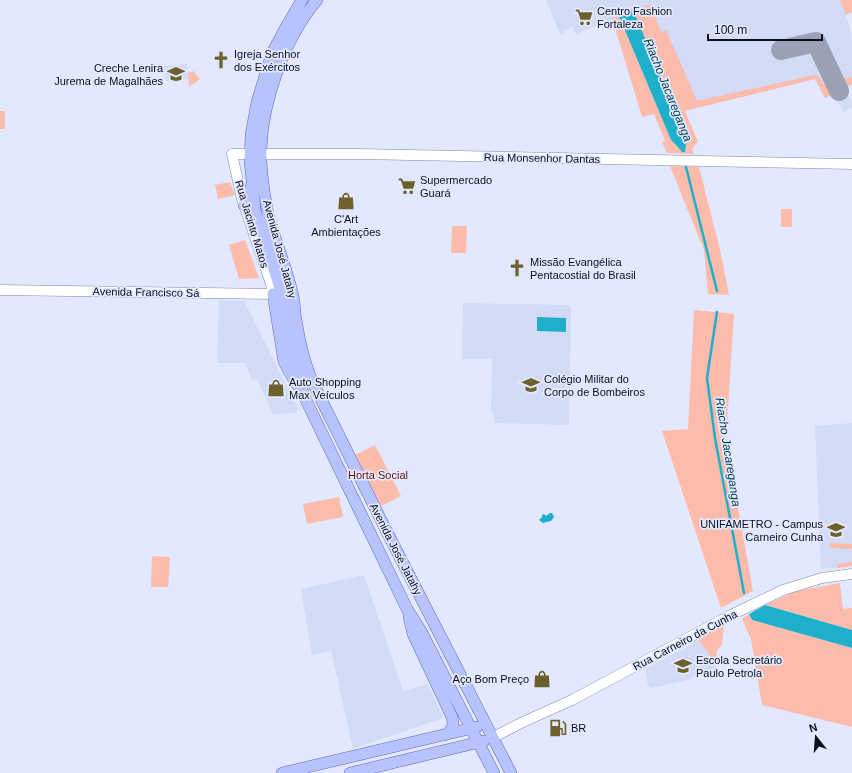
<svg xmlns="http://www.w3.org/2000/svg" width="852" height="773" viewBox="0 0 852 773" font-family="Helvetica,sans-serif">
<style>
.built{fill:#d2daf5}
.green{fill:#fcbbab}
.water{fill:#1eb0cb}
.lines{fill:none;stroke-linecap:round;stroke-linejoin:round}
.stream{stroke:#1eb0cb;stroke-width:2.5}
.taxiway{stroke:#9ca2b5;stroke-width:20}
.secondary-casing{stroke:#8088ab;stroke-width:11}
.primary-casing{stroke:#5d6aaf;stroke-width:12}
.secondary{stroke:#fff;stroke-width:10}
.primary{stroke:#b8c3fe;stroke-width:11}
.labels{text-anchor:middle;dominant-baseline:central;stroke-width:3.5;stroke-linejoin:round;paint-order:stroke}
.poi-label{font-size:11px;fill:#0c0f1b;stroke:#e2e8ff;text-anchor:start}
.street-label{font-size:11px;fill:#0c0f1b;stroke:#e2e8ff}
.park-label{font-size:11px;fill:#651301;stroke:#e2e8ff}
.water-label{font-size:12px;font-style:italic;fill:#003c47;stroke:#e2e8ff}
</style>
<rect width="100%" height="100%" fill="#e2e8ff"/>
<path class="built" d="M 546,0 L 852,0 L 852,12 L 846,15 L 850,28 L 852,42 L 852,84 L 845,88 L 852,102 L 852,107 L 843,112 L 834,93 L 825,98 L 815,79 L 692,109 L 647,5 L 576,34 L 573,27 L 560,34 Z
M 187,64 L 188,79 L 166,81 L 164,66 Z
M 219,300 L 244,301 L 298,408 L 296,413 L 273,414 L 257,379 L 252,380 L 245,363 L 217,363 Z
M 463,303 L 570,305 L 571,309 L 569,425 L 494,423 L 494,412 L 491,412 L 492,359 L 462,359 Z
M 852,423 L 852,566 L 821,569 L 815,426 Z
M 364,575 L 403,691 L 428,684 L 443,718 L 353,749 L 331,651 L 312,655 L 301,589 Z
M 699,640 L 716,664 L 718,673 L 707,676 L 705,670 L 687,680 L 651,688 L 648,686 L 645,669 Z"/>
<path class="green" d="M 840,0 L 852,0 L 852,12 L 846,15 Z
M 650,4 L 661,32 L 666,30 L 697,101 L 815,75 L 819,77 L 824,85 L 831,82 L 836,92 L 825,98 L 815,79 L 685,111 L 698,142 L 692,149 L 694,154 L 667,153 L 662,142 L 665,141 L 654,114 L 642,117 L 612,18 L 619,16 L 671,140 L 679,149 L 687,137 L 633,10 Z
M 193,71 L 200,79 L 189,87 L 188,73 Z
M 849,77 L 852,78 L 852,84 L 842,89 L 838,80 Z
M 0,111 L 5,111 L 5,129 L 0,129 Z
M 670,166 L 699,167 L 720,250 L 729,295 L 708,294 L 704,250 Z
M 230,182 L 235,195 L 218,199 L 215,185 Z
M 781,209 L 792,209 L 792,227 L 781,227 Z
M 452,226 L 467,226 L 466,253 L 451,253 Z
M 245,240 L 259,278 L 239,279 L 229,245 Z
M 694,310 L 734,314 L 726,440 L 753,591 L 721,608 L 662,431 L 688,429 Z
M 375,445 L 401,496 L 381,506 L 355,455 Z
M 339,497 L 343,517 L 307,524 L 303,504 Z
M 830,543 L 852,544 L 852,549 L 830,548 Z
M 152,556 L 170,557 L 168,587 L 151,587 Z
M 852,562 L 852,566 L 837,568 L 837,564 Z
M 840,583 L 843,609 L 852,608 L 852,630 L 765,605 L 796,591 Z
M 749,614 L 752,620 L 852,648 L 852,727 L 762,705 L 751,639 L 742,619 Z
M 724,625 L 722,645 L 717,650 L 716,664 L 698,639 Z"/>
<path class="water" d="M 633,10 L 687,137 L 685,152 L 682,152 L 677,146 L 671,140 L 619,16 Z
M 537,317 L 566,318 L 566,332 L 537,331 Z
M 550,513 L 552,513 L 554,517 L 551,521 L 543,523 L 539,520 L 542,517 L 542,515 L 544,514 L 546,516 Z
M 765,605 L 852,630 L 852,648 L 752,620 L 749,614 Z"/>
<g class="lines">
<path class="stream" d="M 686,167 L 717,291
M 717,312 L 707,378 L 715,438 L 744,593"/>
<path class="taxiway" d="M 781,50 L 816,42 L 839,91"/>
<g class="secondary-casing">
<path id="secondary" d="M 0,290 L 278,294
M 273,294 L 271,284 L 242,199 L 232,154 L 359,154 L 852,164
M 492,738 L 523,722 L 572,700 L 731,615 L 783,590 L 822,578 L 852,574"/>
</g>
<g class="primary-casing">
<path id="primary" d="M 302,0 L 286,27 L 272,53 L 257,102 L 251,135 L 250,162 L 255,210 L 282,294 L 287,327 L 293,355 L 304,396 L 407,609 L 421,631 L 494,773
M 317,0 C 285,38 263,99 261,148 C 260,170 264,193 268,214 C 275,241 286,266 292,292 C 295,301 294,310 296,319 C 299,340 304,361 312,381 L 388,534 L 511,773
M 244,205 L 251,187
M 273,294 L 284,362 L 296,384
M 409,617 L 413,634 L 452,717 C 454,726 453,730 445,735
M 282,773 L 477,727
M 350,773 L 484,741"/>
</g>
<use href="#secondary" class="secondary"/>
<use href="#primary" class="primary"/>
</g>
<defs>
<g id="supermarket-bare" transform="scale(1.38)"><path d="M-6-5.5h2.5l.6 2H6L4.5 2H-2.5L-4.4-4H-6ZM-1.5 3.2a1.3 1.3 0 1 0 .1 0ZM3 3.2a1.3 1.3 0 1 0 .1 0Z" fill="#6e602d" stroke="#e2e8ff" stroke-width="2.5" paint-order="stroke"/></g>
<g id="church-bare" transform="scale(1.38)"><path d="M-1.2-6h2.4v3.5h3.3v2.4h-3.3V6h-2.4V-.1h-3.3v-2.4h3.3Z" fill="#6e602d" stroke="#e2e8ff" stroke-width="2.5" paint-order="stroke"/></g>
<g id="school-bare" transform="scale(1.38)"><path d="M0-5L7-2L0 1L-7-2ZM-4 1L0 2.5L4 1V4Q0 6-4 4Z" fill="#6e602d" stroke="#e2e8ff" stroke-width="2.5" paint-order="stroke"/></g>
<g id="shop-bare" transform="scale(1.38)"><path d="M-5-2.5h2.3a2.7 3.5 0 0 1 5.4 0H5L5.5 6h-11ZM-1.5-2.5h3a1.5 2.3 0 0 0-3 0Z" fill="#6e602d" stroke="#e2e8ff" stroke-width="2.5" paint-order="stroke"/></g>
<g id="university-bare" transform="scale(1.38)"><path d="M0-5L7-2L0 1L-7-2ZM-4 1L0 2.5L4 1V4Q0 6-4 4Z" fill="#6e602d" stroke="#e2e8ff" stroke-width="2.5" paint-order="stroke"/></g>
<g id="fuel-bare" transform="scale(1.38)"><path d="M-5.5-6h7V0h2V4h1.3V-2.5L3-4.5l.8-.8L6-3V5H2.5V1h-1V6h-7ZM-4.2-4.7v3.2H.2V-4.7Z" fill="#6e602d" stroke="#e2e8ff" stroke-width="2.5" paint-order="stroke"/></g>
</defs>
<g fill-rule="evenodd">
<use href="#supermarket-bare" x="584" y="17"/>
<use href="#church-bare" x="221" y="60"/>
<use href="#school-bare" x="176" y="74"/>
<use href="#supermarket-bare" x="407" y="186"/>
<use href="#shop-bare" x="346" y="201"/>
<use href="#church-bare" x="517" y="268"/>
<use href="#school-bare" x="531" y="385"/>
<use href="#shop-bare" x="276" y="388"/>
<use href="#university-bare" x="836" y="530"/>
<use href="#school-bare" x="683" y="666"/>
<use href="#shop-bare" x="542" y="679"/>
<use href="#fuel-bare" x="558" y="728"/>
</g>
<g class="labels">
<g class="poi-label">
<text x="597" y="11">Centro Fashion<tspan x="597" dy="13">Fortaleza</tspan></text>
<text x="234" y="54">Igreja Senhor<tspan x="234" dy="13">dos Exércitos</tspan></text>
<text x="163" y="68" text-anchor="end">Creche Lenira<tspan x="163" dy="13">Jurema de Magalhães</tspan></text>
<text x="420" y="180">Supermercado<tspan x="420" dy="13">Guará</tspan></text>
<text x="346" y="219" text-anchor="middle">C'Art<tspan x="346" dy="13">Ambientações</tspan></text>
<text x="530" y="262">Missão Evangélica<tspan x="530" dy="13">Pentacostial do Brasil</tspan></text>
<text x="544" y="379">Colégio Militar do<tspan x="544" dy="13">Corpo de Bombeiros</tspan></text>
<text x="289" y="382">Auto Shopping<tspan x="289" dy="13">Max Veículos</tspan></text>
<text x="823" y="524" text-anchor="end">UNIFAMETRO - Campus<tspan x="823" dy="13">Carneiro Cunha</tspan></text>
<text x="696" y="660">Escola Secretário<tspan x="696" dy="13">Paulo Petrola</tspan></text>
<text x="529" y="679" text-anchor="end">Aço Bom Preço</text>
<text x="571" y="728">BR</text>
</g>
<g class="street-label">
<text transform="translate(542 158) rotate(1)">Rua Monsenhor Dantas</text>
<text transform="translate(252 224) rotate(73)">Rua Jacinto Matos</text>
<text transform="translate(280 249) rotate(75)">Avenida José Jatahy</text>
<text transform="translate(146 292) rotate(1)">Avenida Francisco Sá</text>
<text transform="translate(396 549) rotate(63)">Avenida José Jatahy</text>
<text transform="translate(685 640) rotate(-28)">Rua Carneiro da Cunha</text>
</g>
<g class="park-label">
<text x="378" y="475">Horta Social</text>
</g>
<g class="water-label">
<text transform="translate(668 90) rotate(68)">Riacho Jacareganga</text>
<text transform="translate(728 452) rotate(81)">Riacho Jacareganga</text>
</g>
</g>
<g transform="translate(816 737) rotate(343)" stroke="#e2e8ff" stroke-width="3" paint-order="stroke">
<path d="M0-3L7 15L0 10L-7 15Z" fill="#0c0f1b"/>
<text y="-6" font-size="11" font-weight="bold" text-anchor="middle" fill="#0c0f1b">N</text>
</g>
<path d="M708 34v6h114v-6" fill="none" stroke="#0c0f1b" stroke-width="2"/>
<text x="714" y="34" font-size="12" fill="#0c0f1b" stroke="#e2e8ff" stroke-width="3" paint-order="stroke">100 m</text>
</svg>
